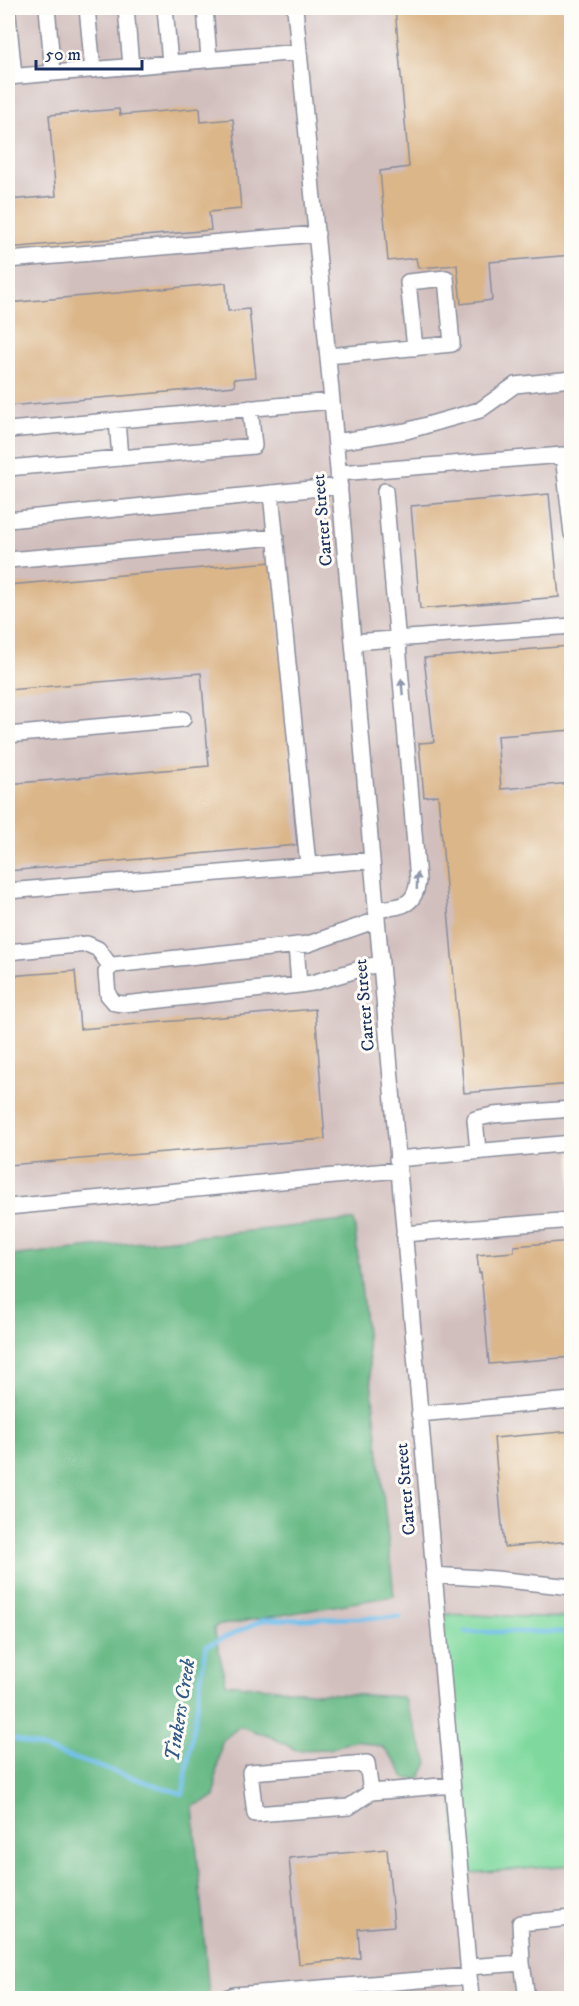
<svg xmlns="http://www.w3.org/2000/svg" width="579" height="2006" viewBox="0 0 579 2006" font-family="'IM FELL DW Pica',serif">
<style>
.industrial{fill:#d1bfbe}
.green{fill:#7fd99e;stroke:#4d847e;stroke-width:1.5}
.forest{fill:#67b985;stroke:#417472;stroke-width:1.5}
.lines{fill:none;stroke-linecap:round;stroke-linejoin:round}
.stream{stroke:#6fbeea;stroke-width:4.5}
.building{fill:#dbb689}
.minor-casing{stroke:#8a8d9b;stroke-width:18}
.minor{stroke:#fff;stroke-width:15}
.oneway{fill:#8d97ae}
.labels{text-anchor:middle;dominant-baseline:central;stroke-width:6;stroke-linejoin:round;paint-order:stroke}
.street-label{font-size:18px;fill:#1b2f5e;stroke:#fdfcf7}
.water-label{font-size:20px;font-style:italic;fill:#345a88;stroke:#fdfcf7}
</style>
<rect width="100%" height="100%" fill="#fdfcf7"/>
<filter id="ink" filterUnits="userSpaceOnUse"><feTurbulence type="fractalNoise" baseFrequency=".0167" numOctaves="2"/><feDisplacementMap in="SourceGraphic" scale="12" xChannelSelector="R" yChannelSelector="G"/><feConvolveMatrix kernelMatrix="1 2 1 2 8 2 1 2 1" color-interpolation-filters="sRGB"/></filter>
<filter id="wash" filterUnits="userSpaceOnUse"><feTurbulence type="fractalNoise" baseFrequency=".008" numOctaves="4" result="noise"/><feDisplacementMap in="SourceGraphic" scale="24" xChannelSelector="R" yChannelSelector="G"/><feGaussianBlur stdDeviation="1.35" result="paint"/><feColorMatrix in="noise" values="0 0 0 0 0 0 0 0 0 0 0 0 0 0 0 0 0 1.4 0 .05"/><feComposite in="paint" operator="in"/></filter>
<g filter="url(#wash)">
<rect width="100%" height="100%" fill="#f8ebd8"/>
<path class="industrial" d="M 8,8 L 571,8 L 571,1998 L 8,1998 Z"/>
<path class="green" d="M 436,1614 L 571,1618 L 571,1865 L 459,1874 Z"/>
<path class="forest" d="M 354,1220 L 394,1596 L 216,1626 L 214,1629 L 226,1684 L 320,1693 L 403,1697 L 428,1763 L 420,1779 L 406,1779 L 395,1761 L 382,1747 L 356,1740 L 329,1749 L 296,1750 L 271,1737 L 240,1726 L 222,1741 L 216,1774 L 215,1797 L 193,1806 L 209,1998 L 8,1998 L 8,1256 Z"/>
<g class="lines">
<path class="stream" d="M 465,1632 L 572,1632
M 8,1737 L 183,1794 L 206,1646 L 264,1620 L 400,1617"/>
</g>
<g id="blocks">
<path class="building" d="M 395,8 L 572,8 L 572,255 L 489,262 L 492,300 L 461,304 L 457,265 L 418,268 L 416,258 L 388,261 L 380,171 L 409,167 Z
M 200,108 L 201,122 L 233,119 L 241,209 L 209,212 L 211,230 L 8,248 L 8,200 L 56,196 L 49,115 L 119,109 L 120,115 Z
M 226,283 L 228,311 L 249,309 L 256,377 L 234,379 L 235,386 L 8,406 L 8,303 Z
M 549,494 L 559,597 L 420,609 L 411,506 Z
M 272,562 L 297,845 L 8,871 L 8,784 L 209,766 L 201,673 L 8,690 L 8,585 Z
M 569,646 L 572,666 L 572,730 L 497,736 L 501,789 L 572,783 L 572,1084 L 464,1093 L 438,795 L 424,797 L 419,743 L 434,742 L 424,658 Z
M 75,971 L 80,1029 L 315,1009 L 325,1139 L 8,1165 L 8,976 Z
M 572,1241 L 572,1357 L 489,1364 L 481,1272 L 479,1273 L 477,1255 L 514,1252 L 514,1246 Z
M 572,1431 L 572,1541 L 504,1547 L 494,1438 Z
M 387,1849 L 394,1926 L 358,1929 L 360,1958 L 299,1964 L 289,1858 Z"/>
</g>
</g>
<g filter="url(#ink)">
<use href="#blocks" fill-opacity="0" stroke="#8a8d9b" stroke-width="1.5"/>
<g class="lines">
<g class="minor-casing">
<path id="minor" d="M 47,8 L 53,73
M 87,8 L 93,70
M 126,8 L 131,66
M 165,8 L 170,63
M 205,8 L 209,59
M 295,8 L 332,401 L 471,1998
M 8,15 L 14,76
M 8,77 L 299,52
M 8,260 L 317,234
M 328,356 C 370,352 411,348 452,344 L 446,278 L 408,282 L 415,348
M 117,420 L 120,458
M 8,430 L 332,401
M 336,442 L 406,431 L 480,410 L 515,385 L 572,379
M 8,468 L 254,446 L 250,408
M 339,473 L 563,455 L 572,534
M 271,493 L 308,865
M 8,520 L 340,486
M 8,560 L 276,537
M 353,642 L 572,626
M 8,735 L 183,719
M 8,891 L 372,860
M 376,910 C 400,906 415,908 418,880 L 385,491
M 377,920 L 308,944 L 113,965 L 106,972 L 108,995 L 115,1003 L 124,1004 L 299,985 L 312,983 L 381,963
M 296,945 L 299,985
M 8,952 L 87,944 L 98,949 L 111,967
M 478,1151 L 475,1119 L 493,1115 L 572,1109
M 397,1159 L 572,1143
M 8,1207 L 398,1170
M 404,1234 L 572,1220
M 419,1414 L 572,1400
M 433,1575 L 496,1579 L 572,1587
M 371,1792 L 349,1807 L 255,1814 L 250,1772 L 367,1763 L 371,1792 L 452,1785
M 522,1963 L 527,1998
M 468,1967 L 522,1963 L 520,1923 L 572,1918
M 226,1998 L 234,1995 L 469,1976"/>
</g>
<use href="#minor" class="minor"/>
</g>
<defs><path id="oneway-solid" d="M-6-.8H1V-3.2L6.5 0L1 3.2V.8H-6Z" transform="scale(1.5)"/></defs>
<g class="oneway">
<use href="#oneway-solid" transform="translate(402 687) rotate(-95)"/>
<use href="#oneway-solid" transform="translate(417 881) rotate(-89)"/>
</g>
</g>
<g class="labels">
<g class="street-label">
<text transform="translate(323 520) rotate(-95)">Carter Street</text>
<text transform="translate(365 1005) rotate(-95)">Carter Street</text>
<text transform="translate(406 1489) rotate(-95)">Carter Street</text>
</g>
<g class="water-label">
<text transform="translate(181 1710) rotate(-81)">Tinkers Creek</text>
</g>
</g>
<rect width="579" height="2006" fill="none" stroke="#fdfcf7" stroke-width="30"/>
<path d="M36 60v9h106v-9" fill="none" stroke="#1b2f5e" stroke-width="3"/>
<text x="45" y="60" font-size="18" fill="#1b2f5e" stroke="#fdfcf7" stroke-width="4.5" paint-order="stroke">50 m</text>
</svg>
